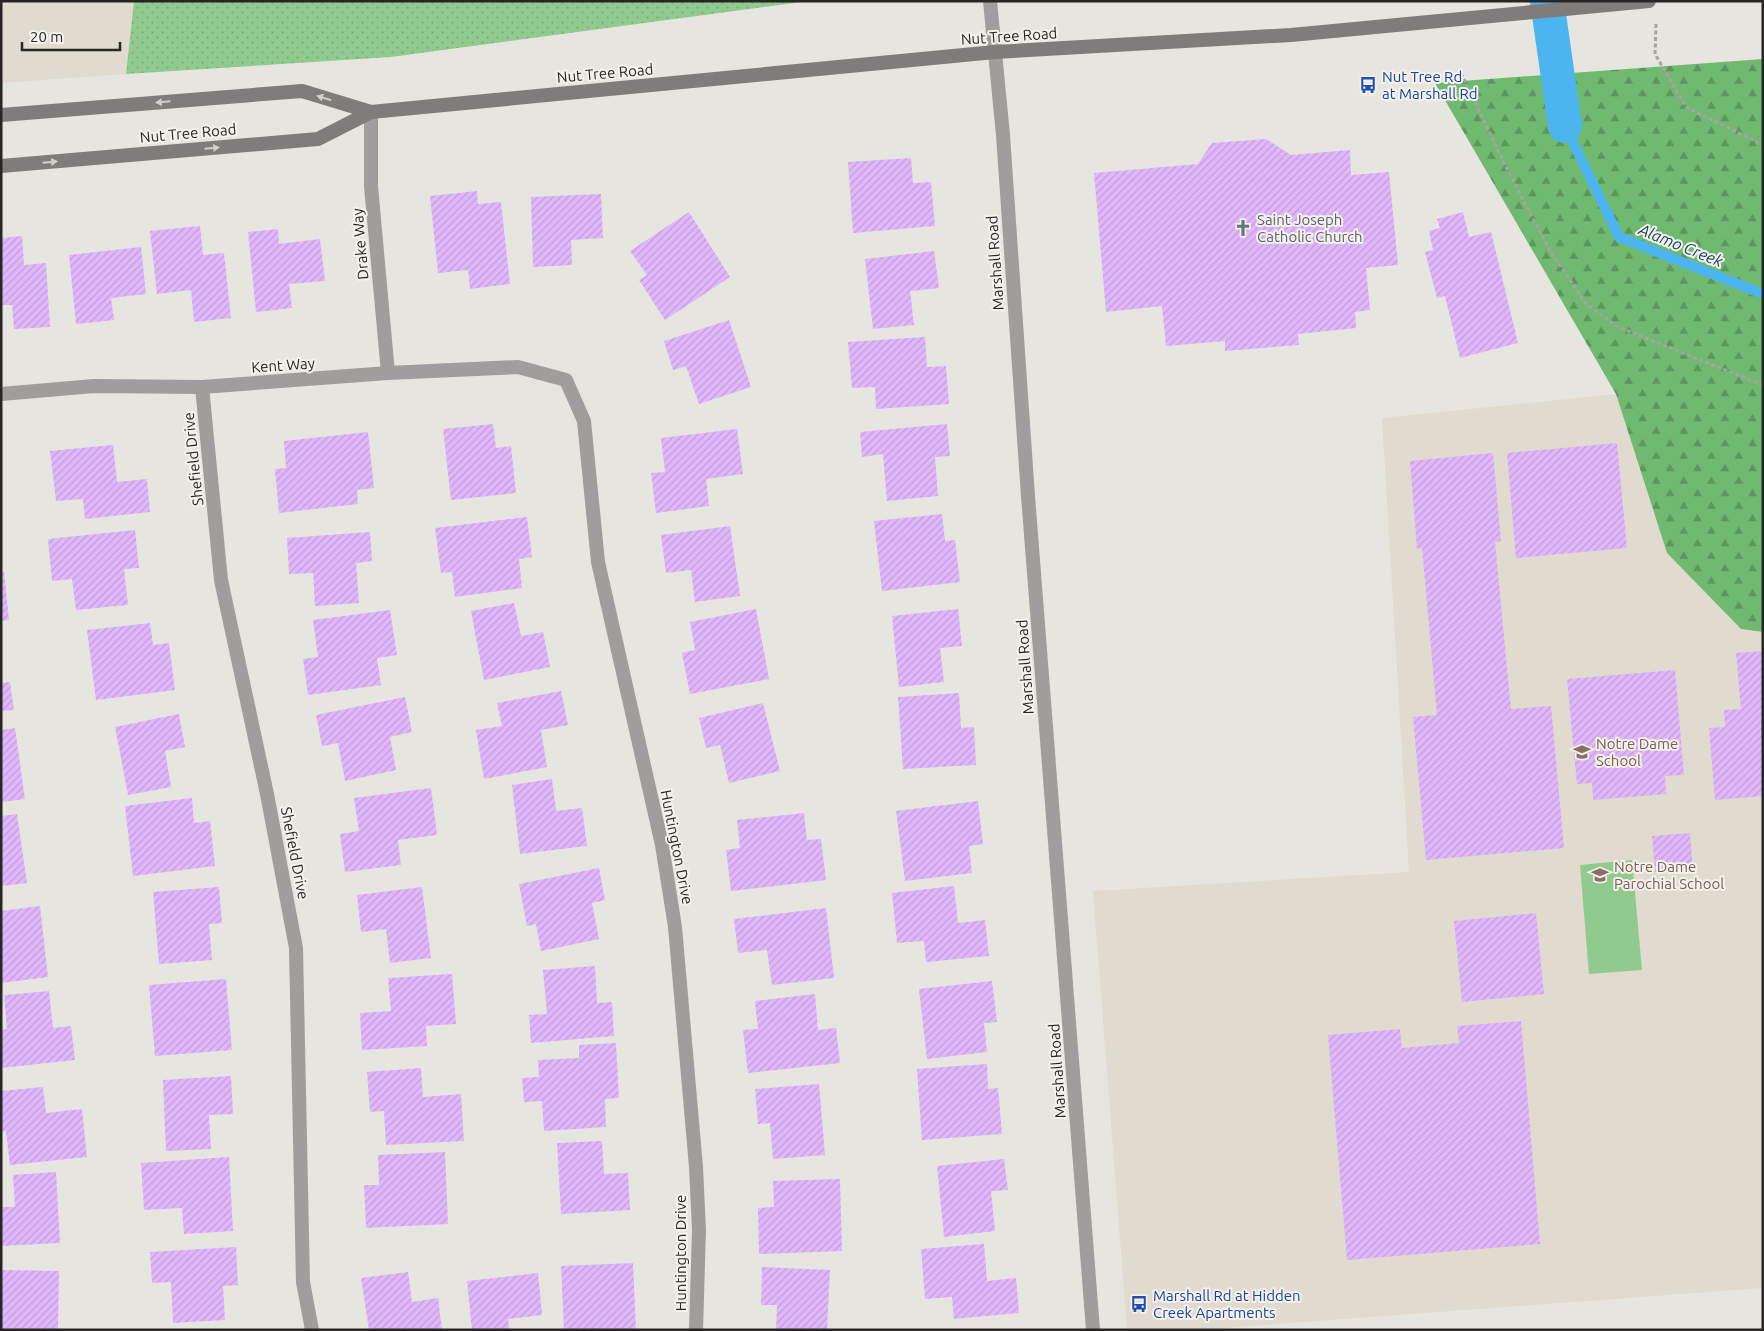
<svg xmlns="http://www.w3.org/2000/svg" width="1764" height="1331" viewBox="0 0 1764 1331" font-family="Ubuntu,sans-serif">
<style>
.built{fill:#e0dbce}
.grass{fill:#90ca8f}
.forest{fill:url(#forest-firs)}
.park{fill:url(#park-dots)}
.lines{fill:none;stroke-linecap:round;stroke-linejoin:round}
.stream{stroke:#4cb5f0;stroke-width:10}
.canal{stroke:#4cb5f0;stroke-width:34}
.building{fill:url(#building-hatch)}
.path{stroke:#a6a4a0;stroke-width:3;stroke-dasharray:4 2.5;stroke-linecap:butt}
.minor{stroke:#a09e9c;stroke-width:14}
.tertiary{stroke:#a09e9c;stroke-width:14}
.secondary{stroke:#7f7c79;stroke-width:14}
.oneway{fill:#d2cfca}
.labels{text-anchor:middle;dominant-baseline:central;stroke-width:4;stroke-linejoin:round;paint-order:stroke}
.street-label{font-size:15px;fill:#272624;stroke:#f5f2ed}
.transit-label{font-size:15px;fill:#164399;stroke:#f5f2ed;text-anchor:start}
.worship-label{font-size:15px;fill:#5b616d;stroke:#f5f2ed;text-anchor:start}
.education-label{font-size:15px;fill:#785e54;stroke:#f5f2ed;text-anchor:start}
.water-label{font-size:16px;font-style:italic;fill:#144058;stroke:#f5f2ed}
</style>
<defs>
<pattern id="forest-firs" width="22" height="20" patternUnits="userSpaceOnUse" patternTransform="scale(1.25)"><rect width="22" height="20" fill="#6fb970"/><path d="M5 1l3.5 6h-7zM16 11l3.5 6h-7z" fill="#5b965c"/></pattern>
<pattern id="park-dots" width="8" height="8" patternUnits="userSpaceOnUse" patternTransform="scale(1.25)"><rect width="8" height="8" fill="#90ca8f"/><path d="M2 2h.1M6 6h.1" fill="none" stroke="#7cad7b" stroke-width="1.8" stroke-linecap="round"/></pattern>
<pattern id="building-hatch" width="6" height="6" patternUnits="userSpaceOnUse" patternTransform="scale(1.25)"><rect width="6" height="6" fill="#e1b7fb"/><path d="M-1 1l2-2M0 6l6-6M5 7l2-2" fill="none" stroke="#c19dd7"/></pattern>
</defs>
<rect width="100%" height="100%" fill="#e7e5e0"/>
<path class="built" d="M 1,1 L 134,1 L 126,74 L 1,83 Z
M 1616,394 L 1667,553 L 1741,629 L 1763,632 L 1763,1288 L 1197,1330 L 1127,1330 L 1093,891 L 1409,872 L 1382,418 Z"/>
<path class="grass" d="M 1632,860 L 1642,970 L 1589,974 L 1580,865 Z"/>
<path class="forest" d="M 1763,59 L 1763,632 L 1741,629 L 1667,553 L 1616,394 L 1435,83 Z"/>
<path class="park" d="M 134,1 L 809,1 L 391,57 L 126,74 Z"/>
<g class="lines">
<path class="stream" d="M 1565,126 L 1619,237 L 1763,294"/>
<path class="canal" d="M 1547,1 L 1565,126"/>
</g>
<path class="building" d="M 1266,139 L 1291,155 L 1350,150 L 1351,175 L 1389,172 L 1398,265 L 1366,268 L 1370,310 L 1355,312 L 1356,328 L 1298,334 L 1299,345 L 1225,351 L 1225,341 L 1166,346 L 1162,306 L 1106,312 L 1094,173 L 1198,164 L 1212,143 Z
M 911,158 L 913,183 L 931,182 L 935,226 L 853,233 L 848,162 Z
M 477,191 L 478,204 L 501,202 L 510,284 L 470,289 L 468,270 L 438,273 L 430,196 Z
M 601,194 L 603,238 L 571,240 L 572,265 L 533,267 L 531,197 Z
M 689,212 L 730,277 L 665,320 L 639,280 L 647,275 L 630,251 Z
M 1463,212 L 1469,237 L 1491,232 L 1518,343 L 1460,358 L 1445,296 L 1437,298 L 1425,252 L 1433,250 L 1429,231 L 1440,228 L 1437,219 Z
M 200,226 L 203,255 L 224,253 L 231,318 L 194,322 L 191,290 L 157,294 L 150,231 Z
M 278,229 L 279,244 L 320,239 L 325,281 L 289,284 L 292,308 L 256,312 L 248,232 Z
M 22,236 L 24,265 L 46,263 L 50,327 L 14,329 L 12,305 L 1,305 L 1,238 Z
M 141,247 L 146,294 L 111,298 L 114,320 L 76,324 L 69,255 Z
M 934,251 L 939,288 L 910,291 L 914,325 L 873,329 L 865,259 Z
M 729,320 L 751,387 L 699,404 L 686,366 L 673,370 L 664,341 Z
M 925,337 L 927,367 L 946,366 L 949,404 L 876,409 L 875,387 L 852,388 L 848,342 Z
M 493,424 L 496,448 L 511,446 L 516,493 L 451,500 L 443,429 Z
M 947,424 L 950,456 L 935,457 L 938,496 L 887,501 L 883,454 L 862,457 L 860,432 Z
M 737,429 L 743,474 L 706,479 L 709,506 L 656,513 L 651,473 L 665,472 L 661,438 Z
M 368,432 L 374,488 L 357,490 L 358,504 L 279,513 L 275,469 L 286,468 L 284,441 Z
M 1617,443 L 1627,548 L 1516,558 L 1507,453 Z
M 113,445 L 117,482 L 147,479 L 150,512 L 85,519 L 83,499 L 56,501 L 50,451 Z
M 1493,453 L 1501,541 L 1495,542 L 1511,709 L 1551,706 L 1564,848 L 1426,860 L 1413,717 L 1437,715 L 1422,548 L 1417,549 L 1410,461 Z
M 942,514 L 945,541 L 955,540 L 960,582 L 882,591 L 874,521 Z
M 527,517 L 532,557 L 519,559 L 522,588 L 455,597 L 452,572 L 441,573 L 435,528 Z
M 730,526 L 740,596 L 695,602 L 691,570 L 666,573 L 661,535 Z
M 135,530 L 139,568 L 124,569 L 128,605 L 76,610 L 72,579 L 52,581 L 48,539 Z
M 370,532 L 372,561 L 356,563 L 359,603 L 315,606 L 313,573 L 289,574 L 287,538 Z
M 1,572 L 4,572 L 9,620 L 1,621 Z
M 514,603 L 521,636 L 543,632 L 550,667 L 484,680 L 471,611 Z
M 756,609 L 769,679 L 690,694 L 682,653 L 695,650 L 690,622 Z
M 958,609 L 962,646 L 940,648 L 944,682 L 899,687 L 892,616 Z
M 390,610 L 397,655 L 377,658 L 381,685 L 308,695 L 303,659 L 318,657 L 313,620 Z
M 150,623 L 153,645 L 169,643 L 175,690 L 96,700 L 87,630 Z
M 1763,651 L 1763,796 L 1715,800 L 1709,728 L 1725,727 L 1724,710 L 1741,709 L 1736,653 Z
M 1675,670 L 1684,775 L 1665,776 L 1666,794 L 1593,800 L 1592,783 L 1577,784 L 1567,679 Z
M 10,682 L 14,710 L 1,711 L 1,683 Z
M 561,691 L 568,725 L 541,730 L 547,767 L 484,779 L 476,730 L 502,726 L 497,703 Z
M 959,693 L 961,728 L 974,727 L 976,765 L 903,769 L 898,697 Z
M 405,697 L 412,732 L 390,737 L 396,770 L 345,781 L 338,743 L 322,746 L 316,715 Z
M 763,703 L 780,771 L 729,783 L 720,745 L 706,748 L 699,718 Z
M 179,714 L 185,747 L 165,751 L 171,787 L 128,795 L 115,727 Z
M 15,728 L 25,799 L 1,802 L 1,730 Z
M 552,779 L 556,811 L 582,808 L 587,846 L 520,854 L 512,785 Z
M 431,788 L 437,835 L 398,840 L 401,865 L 345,872 L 340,834 L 359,831 L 354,798 Z
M 192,798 L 194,823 L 210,821 L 215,866 L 133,876 L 125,806 Z
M 978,801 L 983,844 L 969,846 L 972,873 L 905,881 L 896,811 Z
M 804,813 L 807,840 L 821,839 L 826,880 L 731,891 L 726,850 L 740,848 L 737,820 Z
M 17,814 L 27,883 L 1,886 L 1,816 Z
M 1690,833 L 1693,871 L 1655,872 L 1652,836 Z
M 599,868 L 605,900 L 592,903 L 599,939 L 541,951 L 536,924 L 527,926 L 519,884 Z
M 954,886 L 958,923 L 985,920 L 989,956 L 926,962 L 924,941 L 897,943 L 892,893 Z
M 219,887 L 222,923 L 209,924 L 212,960 L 159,964 L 153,892 Z
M 422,887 L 431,958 L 390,963 L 386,929 L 361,932 L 357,895 Z
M 40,906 L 48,977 L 1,983 L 1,911 Z
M 826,908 L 834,978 L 772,985 L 767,950 L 738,953 L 734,919 Z
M 1536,913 L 1544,994 L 1462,1002 L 1454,921 Z
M 595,966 L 597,1003 L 612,1002 L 614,1036 L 531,1043 L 529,1015 L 547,1014 L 543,970 Z
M 452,974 L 456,1024 L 426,1026 L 427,1046 L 362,1050 L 360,1013 L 391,1011 L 388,978 Z
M 226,979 L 232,1050 L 155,1056 L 149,985 Z
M 992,981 L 997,1022 L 984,1023 L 987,1052 L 927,1059 L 919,989 Z
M 49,991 L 53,1028 L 71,1026 L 75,1060 L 1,1068 L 1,1030 L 7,1029 L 4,995 Z
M 815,994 L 818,1030 L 836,1028 L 840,1063 L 748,1073 L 743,1030 L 758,1029 L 755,1001 Z
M 1521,1021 L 1540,1244 L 1347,1260 L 1328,1035 L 1400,1029 L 1402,1048 L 1459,1043 L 1457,1026 Z
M 616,1043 L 619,1098 L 605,1099 L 606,1127 L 544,1131 L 542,1101 L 524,1102 L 522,1078 L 539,1077 L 538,1060 L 579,1058 L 579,1045 Z
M 987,1064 L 988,1089 L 998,1088 L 1002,1134 L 922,1140 L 917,1069 Z
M 421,1068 L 423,1097 L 461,1094 L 464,1141 L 386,1145 L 384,1111 L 370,1112 L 367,1072 Z
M 231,1076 L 233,1114 L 209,1115 L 211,1149 L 166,1151 L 163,1080 Z
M 819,1084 L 825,1155 L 773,1159 L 770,1123 L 758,1124 L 755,1089 Z
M 43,1087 L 46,1113 L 82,1109 L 87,1157 L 10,1165 L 6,1131 L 1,1131 L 1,1091 Z
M 602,1141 L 604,1174 L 628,1173 L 630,1210 L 561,1214 L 557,1143 Z
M 445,1152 L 448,1224 L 366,1228 L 364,1185 L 379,1185 L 378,1155 Z
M 229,1157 L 233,1231 L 184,1234 L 182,1208 L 144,1210 L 141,1163 Z
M 1004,1159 L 1008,1190 L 991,1191 L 995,1231 L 944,1237 L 937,1166 Z
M 56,1172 L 60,1243 L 1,1246 L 1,1207 L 15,1207 L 13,1175 Z
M 840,1179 L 842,1251 L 759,1254 L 758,1208 L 774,1207 L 773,1181 Z
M 984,1244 L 987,1281 L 1016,1278 L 1019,1313 L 954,1319 L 952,1297 L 925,1299 L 921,1249 Z
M 236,1247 L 238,1285 L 223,1286 L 225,1320 L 173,1323 L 171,1282 L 152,1283 L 150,1252 Z
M 633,1263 L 636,1330 L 564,1330 L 561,1266 Z
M 762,1267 L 830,1270 L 827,1330 L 776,1330 L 777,1305 L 761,1305 Z
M 1,1270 L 59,1271 L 58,1330 L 1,1330 Z
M 408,1272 L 412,1302 L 438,1298 L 442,1330 L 369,1330 L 361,1278 Z
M 538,1273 L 542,1315 L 508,1319 L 509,1330 L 472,1330 L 467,1281 Z"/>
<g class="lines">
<path class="path" d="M 1656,24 L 1655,54 L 1686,107 L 1763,145
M 1461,73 L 1506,167 L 1549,249 L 1586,304 L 1618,327 L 1763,385"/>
<path class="minor" d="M 371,112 L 371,186 L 388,373
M 202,387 L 221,580 L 267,794 L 296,948 L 303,1282 L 312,1330
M 1,394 L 94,386 L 202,387 L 388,373 L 518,367 L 566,380 L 584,421 L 598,562 L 662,845 L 675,927 L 696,1167 L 699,1230 L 696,1330"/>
<path class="tertiary" d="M 990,1 L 1003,135 L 1028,496 L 1093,1330"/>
<path class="secondary" d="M 1,115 L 302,91 L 371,112
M 1,166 L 318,139 L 371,112 L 995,52 L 1291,35 L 1649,1"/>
</g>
<defs><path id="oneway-solid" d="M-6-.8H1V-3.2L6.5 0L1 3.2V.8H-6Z" transform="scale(1.25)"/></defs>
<g class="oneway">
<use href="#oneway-solid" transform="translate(324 98) rotate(-163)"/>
<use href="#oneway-solid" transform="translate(163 102) rotate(175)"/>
<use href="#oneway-solid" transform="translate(212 148) rotate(-5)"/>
<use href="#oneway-solid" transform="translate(50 162) rotate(-5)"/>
</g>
<defs>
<g id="bus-bare" transform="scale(1.35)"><path d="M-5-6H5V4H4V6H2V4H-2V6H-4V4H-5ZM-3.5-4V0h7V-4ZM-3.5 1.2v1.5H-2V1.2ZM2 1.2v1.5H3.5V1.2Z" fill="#1a4fb4" stroke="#f5f2ed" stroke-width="2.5" paint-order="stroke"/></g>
<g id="church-bare" transform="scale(1.35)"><path d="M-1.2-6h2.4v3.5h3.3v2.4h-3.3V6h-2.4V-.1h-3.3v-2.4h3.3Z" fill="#6b7280" stroke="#f5f2ed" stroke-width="2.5" paint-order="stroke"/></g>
<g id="school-bare" transform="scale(1.35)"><path d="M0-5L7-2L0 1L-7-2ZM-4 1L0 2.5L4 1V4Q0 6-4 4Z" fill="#8d6e63" stroke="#f5f2ed" stroke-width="2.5" paint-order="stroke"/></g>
</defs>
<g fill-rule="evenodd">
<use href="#bus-bare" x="1368" y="85"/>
<use href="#church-bare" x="1243" y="228"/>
<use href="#school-bare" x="1582" y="752"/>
<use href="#school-bare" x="1600" y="875"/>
<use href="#bus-bare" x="1139" y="1304"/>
</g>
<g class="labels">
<g class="street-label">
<text transform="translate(1009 36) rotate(-4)">Nut Tree Road</text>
<text transform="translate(605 73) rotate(-5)">Nut Tree Road</text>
<text transform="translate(188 133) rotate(-5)">Nut Tree Road</text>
<text transform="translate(360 244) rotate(-95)">Drake Way</text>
<text transform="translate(995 263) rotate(-94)">Marshall Road</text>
<text transform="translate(283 365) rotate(-4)">Kent Way</text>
<text transform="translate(193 459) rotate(-96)">Shefield Drive</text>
<text transform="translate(1025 667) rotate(-94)">Marshall Road</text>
<text transform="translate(677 847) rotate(79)">Huntington Drive</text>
<text transform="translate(295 853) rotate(79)">Shefield Drive</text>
<text transform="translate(1057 1071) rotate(-94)">Marshall Road</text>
<text transform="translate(680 1253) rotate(-90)">Huntington Drive</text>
</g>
<g class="transit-label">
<text x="1382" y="76">Nut Tree Rd<tspan x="1382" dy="17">at Marshall Rd</tspan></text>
<text x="1153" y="1295">Marshall Rd at Hidden<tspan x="1153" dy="17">Creek Apartments</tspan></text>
</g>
<g class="worship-label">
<text x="1257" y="219">Saint Joseph<tspan x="1257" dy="17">Catholic Church</tspan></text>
</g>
<g class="education-label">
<text x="1596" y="743">Notre Dame<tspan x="1596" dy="17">School</tspan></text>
<text x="1614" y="866">Notre Dame<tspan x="1614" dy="17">Parochial School</tspan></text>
</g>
<g class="water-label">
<text transform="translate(1681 245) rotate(22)">Alamo Creek</text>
</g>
</g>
<rect width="1764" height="1331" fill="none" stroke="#272624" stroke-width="5"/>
<path d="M22 42v8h98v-8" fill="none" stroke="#272624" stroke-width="2.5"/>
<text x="30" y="42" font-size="15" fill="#272624" stroke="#f5f2ed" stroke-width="4" paint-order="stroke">20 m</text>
</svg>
